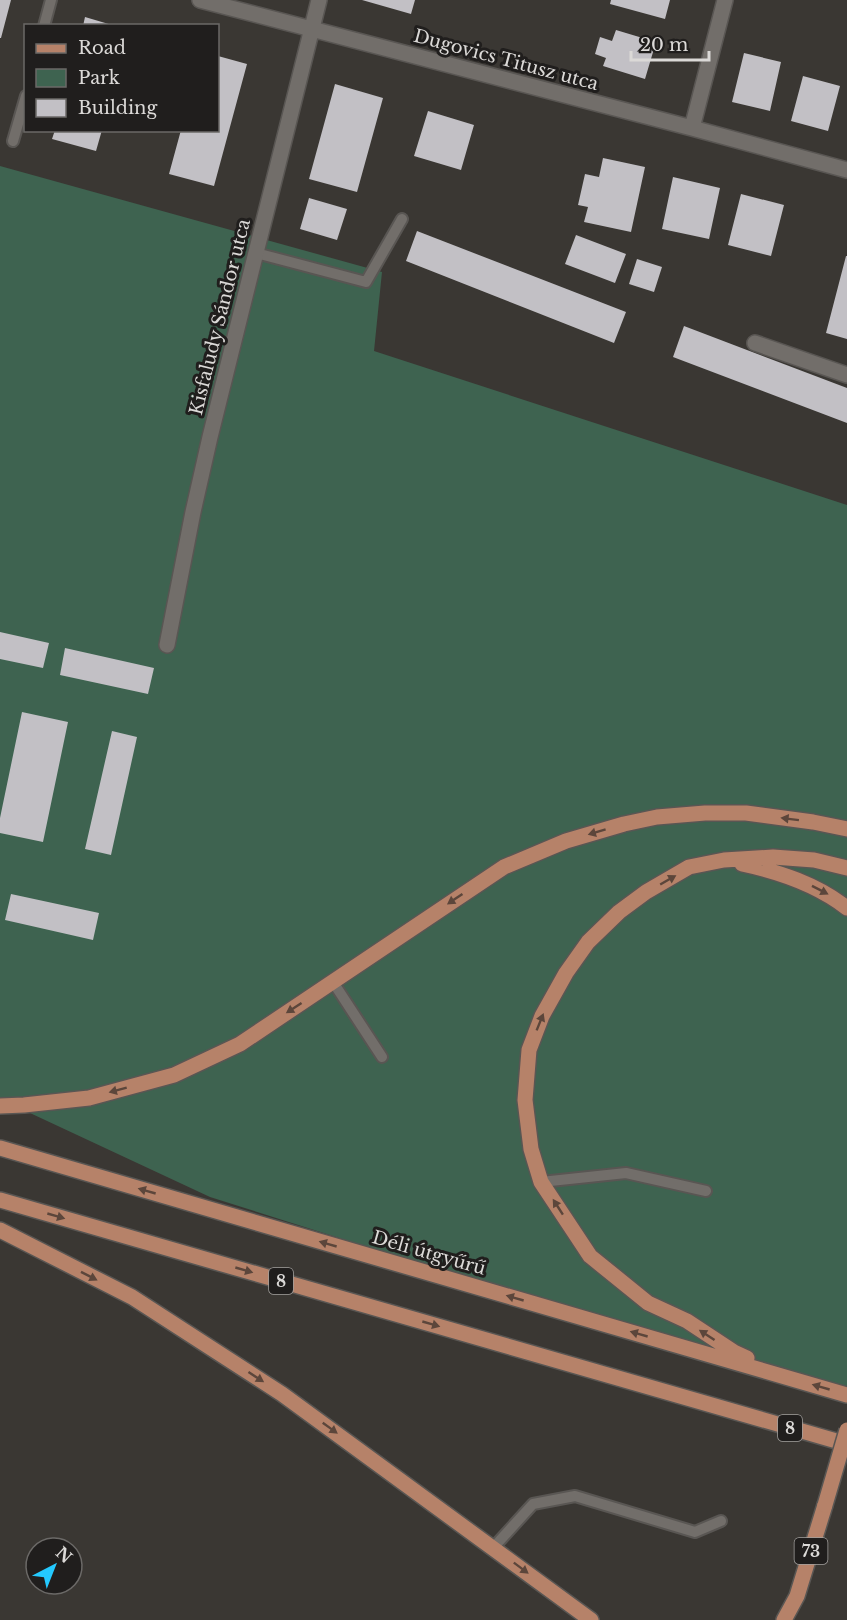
<svg xmlns="http://www.w3.org/2000/svg" width="847" height="1620" viewBox="0 0 847 1620" font-family="'Libre Baskerville',serif">
<style>
.green{fill:#3e6350}
.building{fill:#c2c0c5}
.lines{fill:none;stroke-linecap:round;stroke-linejoin:round}
.service-casing{stroke:#595653;stroke-width:14}
.minor-casing{stroke:#595653;stroke-width:18}
.primary-casing{stroke:#595653;stroke-width:18}
.service{stroke:#726e6a;stroke-width:10}
.minor{stroke:#726e6a;stroke-width:15}
.primary{stroke:#b68269;stroke-width:15}
.primary-bridge-casing{stroke:#595653;stroke-width:18;stroke-linecap:butt}
.primary-bridge{stroke:#b68269;stroke-width:15}
.oneway{fill:#5c463b}
.labels{text-anchor:middle;dominant-baseline:central;stroke-width:6;stroke-linejoin:round;paint-order:stroke}
.shield{fill:#201e1d;stroke:#a3a19f;stroke-width:1.5}
.shield-label{font-size:16px;font-weight:bold;fill:#dbd9d7}
.street-label{font-size:18px;fill:#dbd9d7;stroke:#201e1d}
</style>
<rect width="100%" height="100%" fill="#3a3733"/>
<path class="green" d="M 0,166 L 382,272 L 374,351 L 847,505 L 847,1399 L 210,1197 L 0,1099 Z"/>
<path class="building" d="M 0,0 L 11,0 L 1,38 L 0,38 Z
M 362,0 L 415,0 L 411,14 Z
M 611,0 L 670,0 L 665,19 L 610,4 Z
M 85,17 L 112,25 L 112,26 L 83,26 Z
M 616,30 L 656,42 L 645,79 L 603,66 L 606,58 L 595,54 L 600,37 L 612,41 Z
M 744,53 L 781,62 L 770,111 L 732,102 Z
M 218,56 L 247,64 L 214,186 L 169,174 L 181,130 L 218,130 Z
M 803,76 L 840,86 L 828,131 L 791,121 Z
M 335,84 L 383,98 L 357,192 L 309,179 Z
M 428,111 L 474,125 L 461,170 L 414,156 Z
M 55,130 L 102,130 L 96,151 L 52,139 Z
M 603,158 L 645,167 L 631,232 L 584,222 L 588,207 L 578,205 L 585,174 L 599,177 Z
M 673,177 L 720,188 L 709,239 L 662,229 Z
M 741,194 L 784,205 L 771,256 L 728,245 Z
M 309,198 L 347,209 L 337,240 L 300,229 Z
M 417,231 L 626,312 L 614,343 L 406,261 Z
M 576,235 L 626,254 L 615,283 L 565,264 Z
M 846,256 L 847,256 L 847,339 L 826,333 Z
M 637,259 L 662,267 L 654,292 L 629,284 Z
M 684,326 L 847,388 L 847,423 L 673,357 Z
M 0,632 L 49,643 L 43,668 L 0,659 Z
M 65,648 L 154,668 L 148,694 L 60,675 Z
M 22,712 L 68,722 L 43,842 L 0,833 L 0,818 Z
M 112,731 L 137,737 L 111,855 L 85,849 Z
M 11,894 L 99,913 L 93,940 L 5,920 Z"/>
<g class="lines">
<g class="service-casing">
<path id="service" d="M 44,26 L 51,0
M 13,141 L 26,96
M 256,253 L 366,282 L 402,219
M 333,982 L 382,1057
M 541,1182 L 626,1173 L 706,1191
M 493,1548 L 533,1504 L 575,1496 L 695,1532 L 721,1521"/>
</g>
<g class="minor-casing">
<path id="minor" d="M 200,0 L 692,128 L 847,170
M 692,128 L 725,0
M 755,343 L 847,375
M 167,645 L 193,512 L 210,437 L 319,0"/>
</g>
<g class="primary-casing">
<path id="primary" d="M 742,864 C 780,872 816,884 847,908
M 0,1106 L 24,1105 L 89,1098 L 174,1075 L 240,1044 L 504,867 L 566,841 L 624,824 L 657,817 L 705,813 L 746,813 L 813,822 L 847,829
M 0,1148 L 847,1395
M 0,1200 L 847,1444
M 0,1230 L 132,1297 L 282,1394 L 591,1620
M 747,1358 L 734,1352 L 687,1321 L 648,1303 L 590,1256 L 541,1182 L 531,1149 L 525,1100 L 529,1050 L 542,1016 L 566,973 L 588,942 L 619,912 L 646,892 L 689,867 L 724,860 L 773,857 L 814,860 L 847,868
M 784,1620 L 797,1596 L 825,1505"/>
</g>
<use href="#service" class="service"/>
<use href="#minor" class="minor"/>
<use href="#primary" class="primary"/>
<g class="primary-bridge-casing">
<path id="primary-bridge" d="M 825,1505 L 847,1430"/>
</g>
<use href="#primary-bridge" class="primary-bridge"/>
</g>
<defs><path id="oneway-solid" d="M-6-.8H1V-3.2L6.5 0L1 3.2V.8H-6Z" transform="scale(1.5)"/></defs>
<g class="oneway">
<use href="#oneway-solid" transform="translate(790 819) rotate(-173)"/>
<use href="#oneway-solid" transform="translate(597 832) rotate(163)"/>
<use href="#oneway-solid" transform="translate(668 880) rotate(-30)"/>
<use href="#oneway-solid" transform="translate(820 890) rotate(27)"/>
<use href="#oneway-solid" transform="translate(455 899) rotate(146)"/>
<use href="#oneway-solid" transform="translate(294 1008) rotate(147)"/>
<use href="#oneway-solid" transform="translate(540 1022) rotate(-68)"/>
<use href="#oneway-solid" transform="translate(118 1090) rotate(165)"/>
<use href="#oneway-solid" transform="translate(147 1191) rotate(-164)"/>
<use href="#oneway-solid" transform="translate(558 1207) rotate(-123)"/>
<use href="#oneway-solid" transform="translate(56 1216) rotate(16)"/>
<use href="#oneway-solid" transform="translate(328 1244) rotate(-164)"/>
<use href="#oneway-solid" transform="translate(244 1270) rotate(16)"/>
<use href="#oneway-solid" transform="translate(89 1276) rotate(27)"/>
<use href="#oneway-solid" transform="translate(515 1298) rotate(-164)"/>
<use href="#oneway-solid" transform="translate(431 1324) rotate(16)"/>
<use href="#oneway-solid" transform="translate(639 1334) rotate(-164)"/>
<use href="#oneway-solid" transform="translate(707 1335) rotate(-147)"/>
<use href="#oneway-solid" transform="translate(256 1377) rotate(33)"/>
<use href="#oneway-solid" transform="translate(821 1387) rotate(-164)"/>
<use href="#oneway-solid" transform="translate(330 1428) rotate(36)"/>
<use href="#oneway-solid" transform="translate(521 1568) rotate(37)"/>
</g>
<g class="labels">
<g class="shield">
<rect x="269" y="1268" width="24" height="26" rx="4.5"/>
<rect x="778" y="1415" width="24" height="26" rx="4.5"/>
<rect x="794.5" y="1538" width="33" height="26" rx="4.5"/>
</g>
<g class="shield-label">
<text x="281" y="1281">8</text>
<text x="790" y="1428">8</text>
<text x="811" y="1551">73</text>
</g>
<g class="street-label">
<text transform="translate(506 60) rotate(15)">Dugovics Titusz utca</text>
<text transform="translate(220 317) rotate(-76)">Kisfaludy Sándor utca</text>
<text transform="translate(429 1253) rotate(16)">Déli útgyűrű</text>
</g>
</g>
<rect x="24" y="24" width="195" height="108" fill="#201e1d" stroke="#6b6967" stroke-width="1.5"/>
<rect x="36" y="44" width="30" height="9" fill="#b68269" stroke="#6b6967" stroke-width="1.5"/>
<text x="78" y="54" font-size="18" fill="#dbd9d7">Road</text>
<rect x="36" y="69" width="30" height="18" fill="#3e6350" stroke="#6b6967" stroke-width="1.5"/>
<text x="78" y="84" font-size="18" fill="#dbd9d7">Park</text>
<rect x="36" y="99" width="30" height="18" fill="#c2c0c5" stroke="#6b6967" stroke-width="1.5"/>
<text x="78" y="114" font-size="18" fill="#dbd9d7">Building</text>
<g transform="translate(54 1566) rotate(42)"><circle r="28" fill="#201e1d" stroke="#6b6967" stroke-width="1.5"/>
<path d="M0-4.5L10 22L0 15L-10 22Z" fill="#24c9fe"/>
<text y="-9" font-size="16" font-weight="bold" text-anchor="middle" fill="#dbd9d7">N</text>
</g>
<path d="M631 51v9h78v-9" fill="none" stroke="#dbd9d7" stroke-width="3"/>
<text x="640" y="51" font-size="18" fill="#dbd9d7" stroke="#201e1d" stroke-width="4.5" paint-order="stroke">20 m</text>
</svg>
